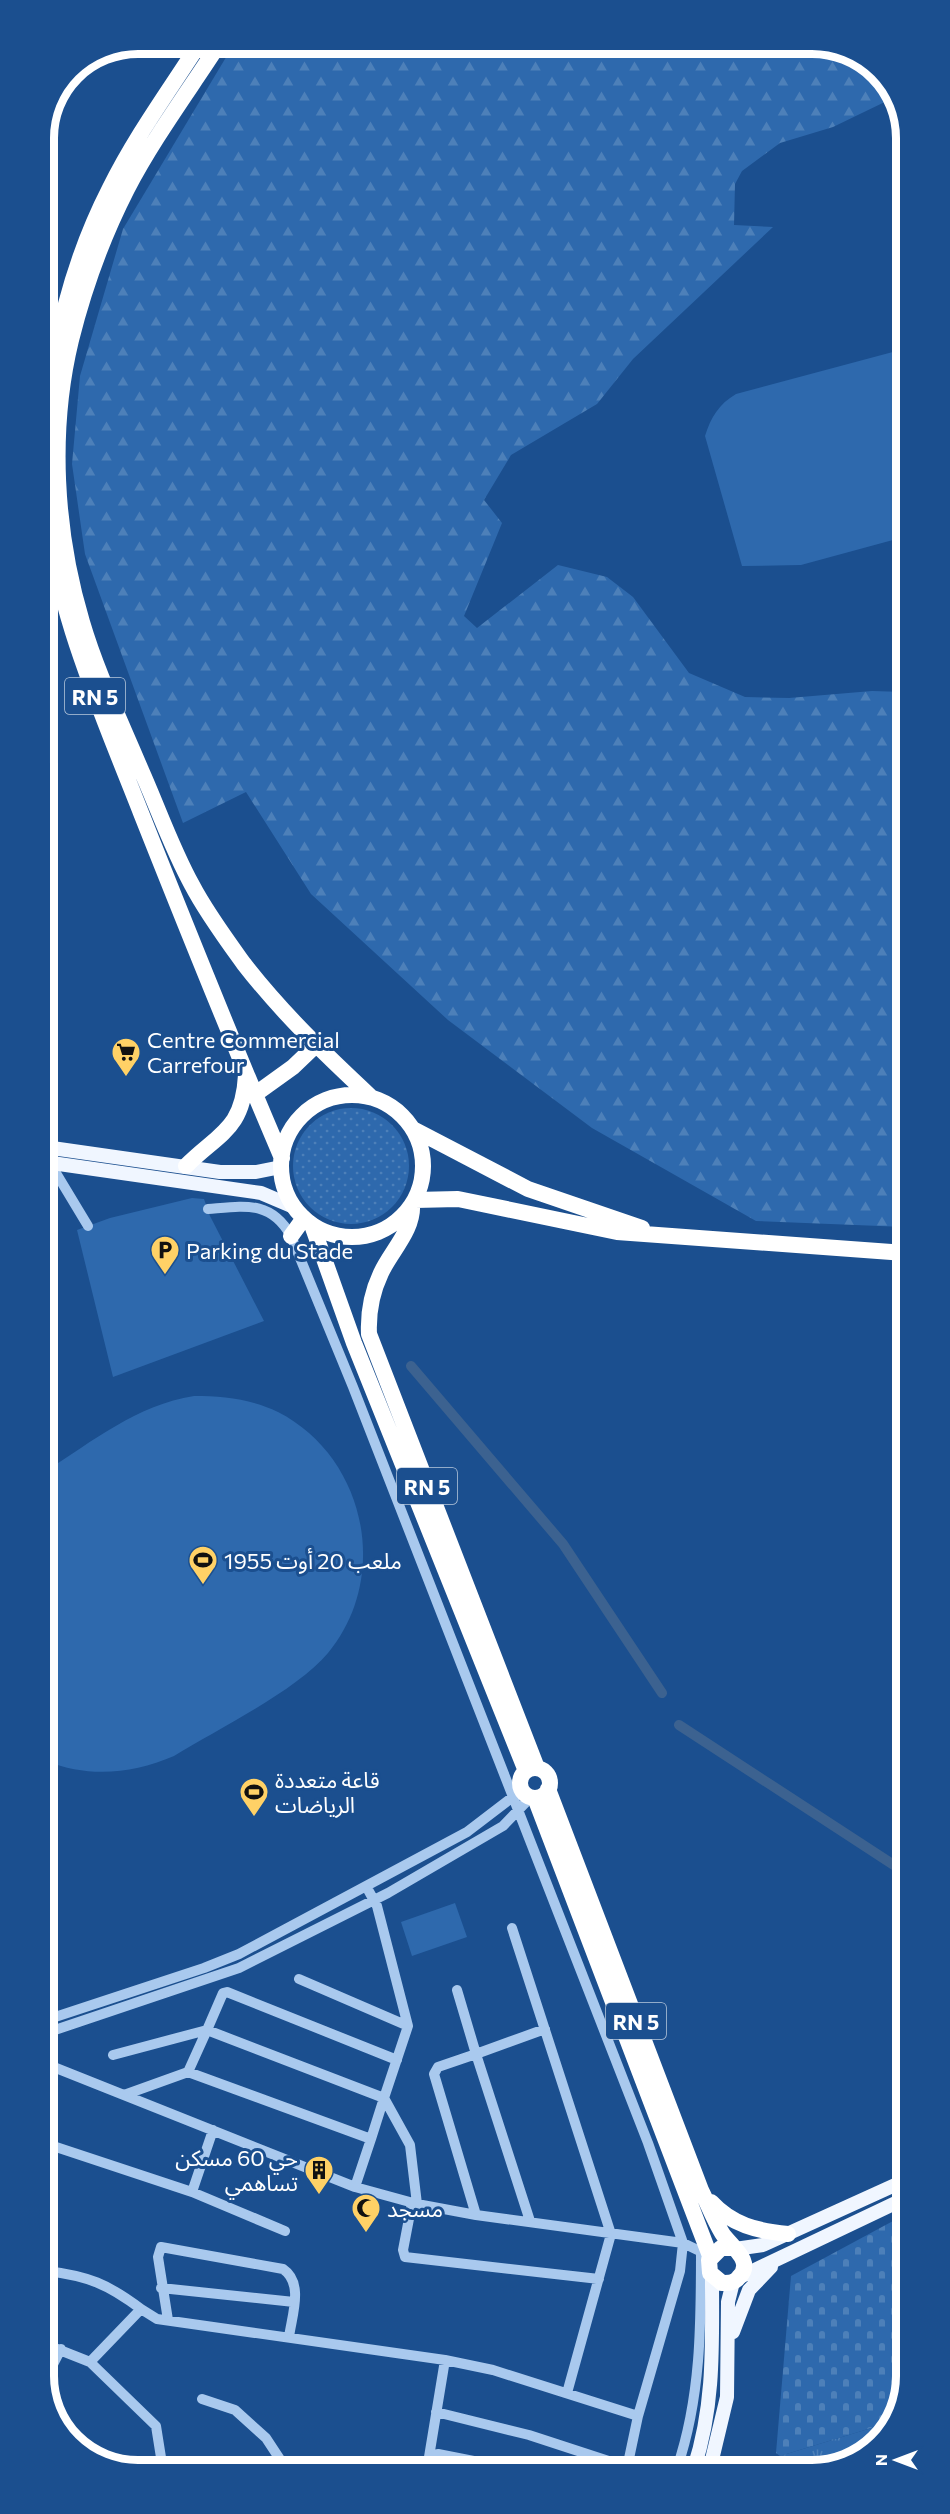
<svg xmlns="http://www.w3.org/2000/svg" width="950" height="2514" viewBox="0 0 950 2514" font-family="Commissioner,'Noto Sans Arabic',sans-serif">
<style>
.grass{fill:url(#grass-dots)}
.forest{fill:url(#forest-firs)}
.cemetery{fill:url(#cemetery-stones)}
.park{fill:url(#park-tufts)}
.pitch{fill:#2e69ad}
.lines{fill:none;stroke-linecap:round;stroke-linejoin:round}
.canal{stroke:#3c6290;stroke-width:10}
.minor{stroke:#a9c9ee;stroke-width:10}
.major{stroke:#f0f6ff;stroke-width:14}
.highway{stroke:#fff;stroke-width:16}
.labels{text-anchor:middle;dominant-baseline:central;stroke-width:6;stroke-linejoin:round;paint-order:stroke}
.shield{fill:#1b4f8f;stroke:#bbcadd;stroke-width:1.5}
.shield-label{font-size:21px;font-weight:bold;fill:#fff}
.poi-label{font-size:22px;fill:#fff;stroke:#1b4f8f;text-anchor:start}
.rim{fill:none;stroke:#fff;stroke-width:8}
</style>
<defs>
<pattern id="grass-dots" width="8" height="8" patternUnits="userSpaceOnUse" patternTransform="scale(1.5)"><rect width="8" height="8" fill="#2e69ad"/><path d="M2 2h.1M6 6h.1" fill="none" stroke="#4d80b9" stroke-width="1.8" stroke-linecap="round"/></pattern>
<pattern id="forest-firs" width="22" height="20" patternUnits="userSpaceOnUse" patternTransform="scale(1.5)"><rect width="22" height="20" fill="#2e69ad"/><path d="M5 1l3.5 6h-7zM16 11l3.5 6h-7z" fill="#4d80b9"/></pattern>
<pattern id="cemetery-stones" width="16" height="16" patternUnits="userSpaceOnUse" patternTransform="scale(1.5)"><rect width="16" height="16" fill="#2e69ad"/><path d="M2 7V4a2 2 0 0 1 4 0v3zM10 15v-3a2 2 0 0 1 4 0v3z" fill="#4d80b9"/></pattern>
<pattern id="park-tufts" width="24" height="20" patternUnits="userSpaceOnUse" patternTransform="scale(1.5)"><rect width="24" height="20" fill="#2e69ad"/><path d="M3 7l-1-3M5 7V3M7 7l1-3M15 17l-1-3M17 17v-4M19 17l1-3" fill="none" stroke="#4d80b9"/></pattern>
</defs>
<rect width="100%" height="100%" fill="#1b4f8f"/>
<path class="grass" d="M293 1166a58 58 0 1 1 116 0a58 58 0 1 1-116 0Z"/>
<path class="forest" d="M 234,44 L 818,44 L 870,63 L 893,98 L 833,127 L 780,143 L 742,171 L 735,184 L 734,225 L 773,227 L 633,359 L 597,404 L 511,455 L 484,500 L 502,523 L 464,616 L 477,628 L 558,565 L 607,577 L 633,597 L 689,673 L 745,697 L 789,698 L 872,691 L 904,692 L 905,1227 L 756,1221 L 592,1128 L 448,1020 L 311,894 L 246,792 L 183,823 L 85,554 L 72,464 L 80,376 L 123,229 Z"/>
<path class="cemetery" d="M 906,2214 L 906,2376 L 891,2422 L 780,2456 L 776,2453 L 791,2276 Z"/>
<path class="park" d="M 891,2422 L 887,2433 L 837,2467 L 786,2467 L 780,2456 Z"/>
<path class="pitch" d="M 904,349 L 904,537 L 801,565 L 742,566 L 705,436 C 711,417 719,404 736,394 Z
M 192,1198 L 204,1199 L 210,1216 L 264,1321 L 113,1377 L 77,1230 L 110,1218 Z
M 194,1396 C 223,1396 251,1399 278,1412 C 366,1457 391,1577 328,1653 C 296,1691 218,1729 174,1756 C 132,1774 89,1778 46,1761 L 46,1471 C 93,1441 137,1405 194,1396 Z
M 455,1903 L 467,1937 L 412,1956 L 401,1922 Z"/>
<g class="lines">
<path class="canal" d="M 411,1366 L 563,1544 L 662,1693
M 679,1725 L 906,1873"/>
<path class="minor" d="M 50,1163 L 88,1226
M 366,1886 L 377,1906 L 408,2026 L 384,2098 L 410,2145 L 417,2204
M 512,1928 L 611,2234 L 567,2393
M 299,1979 L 408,2026
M 457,1990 L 476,2054 L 438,2067 L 434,2074 L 476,2215
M 46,2020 L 204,1968 L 239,1954 L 467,1832 L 522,1790
M 207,2030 L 188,2072 L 371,2139 L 384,2098 L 207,2030 L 223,1993 L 227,1992 L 397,2060
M 46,2033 L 239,1968 L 388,1893 L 503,1826 L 531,1797
M 113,2055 L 207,2030
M 46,2064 L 355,2187 L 417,2204 L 476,2215 L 683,2243 L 710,2256
M 124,2095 L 188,2072
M 50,2145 L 192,2192 L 285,2231
M 355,2187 L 371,2139
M 192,2192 L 213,2130
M 412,2203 L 403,2250 L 405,2257 L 599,2279
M 530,2221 L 476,2054 L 545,2029
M 47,2271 C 88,2276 108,2284 141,2309 L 90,2362
M 161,2288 L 294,2302
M 141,2309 L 157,2319 L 445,2360 L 493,2370 L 638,2416 L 680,2271 L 683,2243 L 648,2143 L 353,1387 L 291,1236 C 271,1200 244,1206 208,1209
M 168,2320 L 158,2257 L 161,2247 L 283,2269 C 304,2283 292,2315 289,2337
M 47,2345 L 90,2362 L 156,2426 L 163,2470
M 47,2376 L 61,2349
M 202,2399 L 235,2410 L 266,2438 L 287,2470
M 436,2412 L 529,2435 L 627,2467
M 430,2457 L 438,2454 L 514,2469
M 627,2468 L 638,2416
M 677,2468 C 701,2398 701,2324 701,2252
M 427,2469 L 445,2360"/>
<path class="major" d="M 45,1147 L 220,1172 L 256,1172 L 281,1167
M 45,1162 L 261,1193 L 294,1207
M 735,2249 L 763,2245 L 906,2180
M 740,2277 L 906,2198
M 733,2332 L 749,2290 L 771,2267
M 694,2468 C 715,2404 712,2342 712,2276
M 710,2468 L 727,2397 L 728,2302 L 733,2282"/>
<path class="highway" d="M 219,44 C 188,92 153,139 127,189 C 103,236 84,288 71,340 C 49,431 55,532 82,622 C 97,673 121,722 141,770 C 158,808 172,849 192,885 C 206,912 226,939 244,964 C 282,1013 326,1055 371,1097
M 44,462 C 47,368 67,272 110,188 C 135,137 169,91 199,44
M 44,488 C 52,603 100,708 141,813 C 187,929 233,1044 282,1158
M281 1166a71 71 0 1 1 142 0a71 71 0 1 1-142 0Z
M 254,1095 L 293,1067 L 316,1045
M 413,1129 L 528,1189 L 642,1228
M 186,1166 C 219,1133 243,1130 246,1075
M 415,1200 L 458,1199 L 617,1232 L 905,1253
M 412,1204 C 414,1230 391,1251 381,1273 C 372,1292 368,1313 369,1334 L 537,1768
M 312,1225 L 354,1343 L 526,1771
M 291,1236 L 304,1218
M520 1783a15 15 0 1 1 30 0a15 15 0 1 1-30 0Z
M 548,1789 L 701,2190 C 708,2204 714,2220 722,2233 C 730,2246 755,2261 739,2277 C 735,2283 729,2283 722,2283 L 710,2273 L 709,2260 L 721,2248 L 732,2248
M 535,1798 L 710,2256
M 711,2202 C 732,2225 757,2231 788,2234"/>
</g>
<defs>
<g id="supermarket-pin" transform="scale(1.5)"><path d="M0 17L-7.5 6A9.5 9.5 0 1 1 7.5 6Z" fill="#ffd166" stroke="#1b4f8f"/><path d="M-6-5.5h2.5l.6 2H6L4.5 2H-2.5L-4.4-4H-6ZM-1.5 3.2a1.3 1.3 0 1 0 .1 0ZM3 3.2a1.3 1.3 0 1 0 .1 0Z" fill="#111"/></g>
<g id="parking-pin" transform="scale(1.5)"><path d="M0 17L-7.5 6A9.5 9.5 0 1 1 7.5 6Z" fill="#ffd166" stroke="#1b4f8f"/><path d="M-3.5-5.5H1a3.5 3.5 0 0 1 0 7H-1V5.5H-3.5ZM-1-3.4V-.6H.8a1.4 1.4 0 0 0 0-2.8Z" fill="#111"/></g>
<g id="stadium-pin" transform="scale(1.5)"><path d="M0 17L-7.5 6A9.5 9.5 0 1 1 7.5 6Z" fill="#ffd166" stroke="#1b4f8f"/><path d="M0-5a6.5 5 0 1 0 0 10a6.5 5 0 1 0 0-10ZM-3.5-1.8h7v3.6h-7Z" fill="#111"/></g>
<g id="building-pin" transform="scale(1.5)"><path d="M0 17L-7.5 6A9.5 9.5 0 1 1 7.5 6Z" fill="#ffd166" stroke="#1b4f8f"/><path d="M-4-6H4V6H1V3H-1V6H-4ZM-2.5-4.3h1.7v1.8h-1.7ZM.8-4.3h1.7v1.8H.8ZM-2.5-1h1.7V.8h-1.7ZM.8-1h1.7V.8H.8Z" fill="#111"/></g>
<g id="mosque-pin" transform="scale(1.5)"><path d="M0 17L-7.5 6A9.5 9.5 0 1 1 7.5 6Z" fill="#ffd166" stroke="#1b4f8f"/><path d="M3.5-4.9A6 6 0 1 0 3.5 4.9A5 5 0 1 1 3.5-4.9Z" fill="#111"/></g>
</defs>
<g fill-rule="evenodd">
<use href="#supermarket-pin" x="126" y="1052"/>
<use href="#parking-pin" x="165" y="1250"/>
<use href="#stadium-pin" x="203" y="1560"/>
<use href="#stadium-pin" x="254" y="1792"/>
<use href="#building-pin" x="319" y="2170"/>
<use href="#mosque-pin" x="366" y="2208"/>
</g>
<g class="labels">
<g class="shield">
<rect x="65" y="678" width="60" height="36" rx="4.5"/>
<rect x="397" y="1468" width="60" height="36" rx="4.5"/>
<rect x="606" y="2003" width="60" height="36" rx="4.5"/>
</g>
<g class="shield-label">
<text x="95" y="696">RN 5</text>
<text x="427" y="1486">RN 5</text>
<text x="636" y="2021">RN 5</text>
</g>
<g class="poi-label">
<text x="147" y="1039">Centre Commercial<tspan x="147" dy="25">Carrefour</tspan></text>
<text x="186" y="1250">Parking du Stade</text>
<text x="224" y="1560">ملعب 20 أوت 1955</text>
<text x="275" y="1779">قاعة متعددة<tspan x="275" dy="25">الرياضات</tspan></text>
<text x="298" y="2157" text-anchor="end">حي 60 مسكن<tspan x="298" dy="25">تساهمي</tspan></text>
<text x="387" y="2208">مسجد</text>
</g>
</g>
<path d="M0 0H950V2514H0ZM138 54H812A84 84 0 0 1 896 138V2376A84 84 0 0 1 812 2460H138A84 84 0 0 1 54 2376V138A84 84 0 0 1 138 54Z" fill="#1b4f8f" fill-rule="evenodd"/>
<path class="rim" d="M138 54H812A84 84 0 0 1 896 138V2376A84 84 0 0 1 812 2460H138A84 84 0 0 1 54 2376V138A84 84 0 0 1 138 54Z"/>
<g transform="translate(896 2460) rotate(270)" stroke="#1b4f8f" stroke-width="4.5" paint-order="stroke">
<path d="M0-4.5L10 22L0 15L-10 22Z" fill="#ffffff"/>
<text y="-9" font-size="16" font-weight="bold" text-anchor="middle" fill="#ffffff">N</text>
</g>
</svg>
